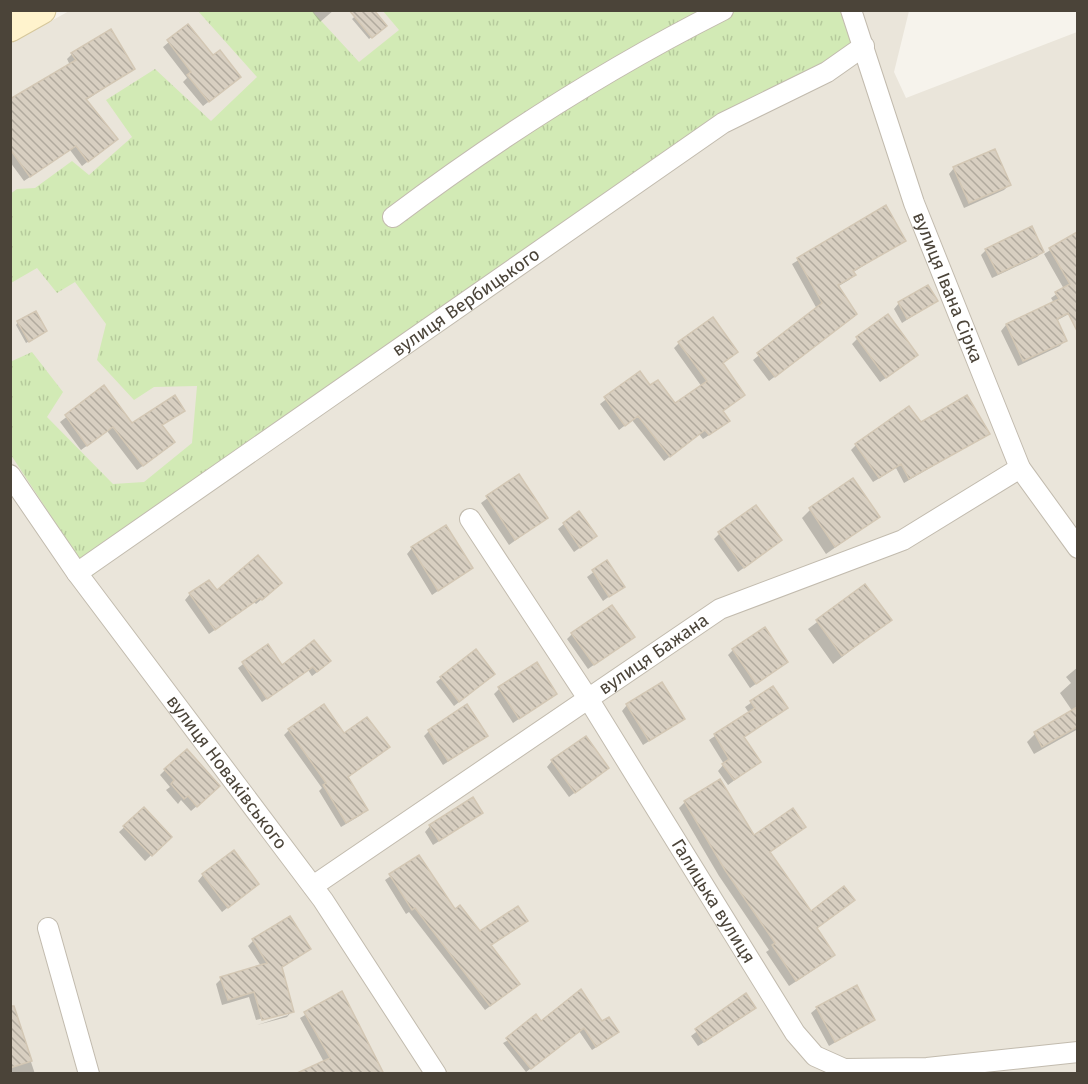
<svg xmlns="http://www.w3.org/2000/svg" width="1088" height="1084" viewBox="0 0 1088 1084" font-family="'Fira Sans',sans-serif">
<style>
.residential{fill:#eae5da}
.grass{fill:url(#grass-tufts)}
.shadow{fill:#0003}
.building{fill:url(#building-back-hatch);stroke:#d3c7b4;stroke-width:1.5}
.lines{fill:none;stroke-linecap:round;stroke-linejoin:round}
.street-casing{stroke:#c2bbae;stroke-width:22}
.secondary-casing{stroke:#d6c79b;stroke-width:29}
.street{stroke:#fff;stroke-width:20}
.secondary{stroke:#fff3cd;stroke-width:27}
.labels{text-anchor:middle;dominant-baseline:central;stroke-width:5;stroke-linejoin:round;paint-order:stroke}
.street-label{font-size:18px;fill:#4b4439;stroke:#fff}
</style>
<defs>
<pattern id="grass-tufts" width="24" height="20" patternUnits="userSpaceOnUse" patternTransform="scale(1.5)"><rect width="24" height="20" fill="#d2eab5"/><path d="M3 7l-1-3M5 7V3M7 7l1-3M15 17l-1-3M17 17v-4M19 17l1-3" fill="none" stroke="#b6ca9c"/></pattern>
<pattern id="building-back-hatch" width="6" height="6" patternUnits="userSpaceOnUse" patternTransform="scale(1.5)"><rect width="6" height="6" fill="#d8cfc1"/><path d="M-1 5l2 2M0 0l6 6M5-1l2 2" fill="none" stroke="#b1aa9e"/></pattern>
</defs>
<rect width="100%" height="100%" fill="#f6f3ec"/>
<path class="residential" d="M 71,10 L 909,11 L 894,72 L 906,98 L 1077,32 L 1077,1073 L 11,1074 L 11,43 Z"/>
<path class="grass" d="M 198,11 L 312,11 L 359,62 L 399,30 L 383,11 L 840,11 L 852,45 L 216,476 L 91,577 L 11,455 L 10,362 L 32,352 L 63,392 L 47,417 L 113,484 L 144,482 L 192,443 L 197,386 L 154,387 L 134,400 L 97,360 L 106,324 L 75,282 L 57,293 L 37,268 L 11,283 L 10,194 L 17,189 L 35,188 L 72,161 L 89,175 L 132,137 L 106,100 L 155,69 L 211,121 L 257,77 Z"/>
<path class="shadow" d="M 311,10 L 334,10 L 320,22 Z
M 362,10 L 385,26 L 369,39 L 352,19 Z
M 188,26 L 234,82 L 203,106 L 183,82 L 187,78 L 163,47 Z
M 72,54 L 133,69 L 85,101 L 110,144 L 82,166 L 70,150 L 24,181 L 10,162 L 10,99 L 70,65 L 67,59 Z
M 954,168 L 1009,185 L 1004,190 L 964,208 L 949,174 Z
M 885,207 L 904,240 L 852,273 L 854,275 L 849,280 L 837,287 L 850,319 L 769,381 L 753,360 L 817,309 L 792,264 Z
M 1078,233 L 1078,309 L 1056,321 L 1065,340 L 1060,346 L 1018,366 L 1001,331 L 1006,325 L 1054,303 L 1051,298 L 1064,289 L 1044,254 Z
M 986,250 L 1042,252 L 1037,257 L 992,278 L 981,255 Z
M 936,301 L 902,323 L 894,309 L 899,303 Z
M 18,322 L 43,333 L 26,343 L 16,325 Z
M 857,339 L 911,360 L 880,382 L 852,344 Z
M 679,343 L 736,352 L 722,364 L 743,395 L 722,412 L 728,421 L 723,426 L 703,439 L 699,434 L 664,461 L 632,420 L 619,430 L 600,404 L 640,373 L 650,387 L 675,405 L 702,387 L 674,348 Z
M 104,388 L 132,425 L 183,410 L 161,426 L 168,447 L 137,470 L 107,431 L 81,450 L 60,422 Z
M 920,424 L 988,434 L 904,483 L 896,468 L 873,482 L 851,450 L 856,445 Z
M 518,476 L 546,518 L 509,545 L 481,503 Z
M 810,510 L 878,517 L 826,554 L 802,518 Z
M 564,524 L 589,541 L 574,552 L 558,529 Z
M 719,534 L 774,546 L 738,572 L 714,539 Z
M 412,548 L 471,568 L 432,595 L 407,554 Z
M 607,562 L 623,586 L 603,601 L 587,577 Z
M 865,586 L 890,620 L 833,664 L 808,629 Z
M 275,588 L 256,604 L 254,602 L 209,634 L 185,600 L 190,594 Z
M 572,634 L 633,637 L 588,669 L 567,639 Z
M 267,646 L 282,667 L 325,666 L 312,676 L 308,670 L 262,702 L 238,668 Z
M 733,650 L 787,662 L 750,688 L 728,655 Z
M 475,651 L 489,678 L 454,706 L 436,682 Z
M 1078,667 L 1078,729 L 1034,754 L 1027,742 L 1035,734 L 1073,712 L 1060,693 L 1071,683 L 1066,677 Z
M 772,688 L 786,708 L 743,738 L 759,762 L 728,785 L 718,771 L 724,764 L 709,740 L 749,713 L 745,707 Z
M 499,689 L 555,694 L 513,723 L 494,694 Z
M 627,705 L 683,719 L 643,745 L 622,711 Z
M 289,730 L 344,735 L 383,752 L 347,778 L 366,810 L 361,815 L 341,827 L 319,791 L 322,788 L 284,735 Z
M 429,731 L 486,736 L 443,765 L 424,736 Z
M 552,761 L 607,768 L 569,797 L 547,767 Z
M 165,770 L 213,792 L 191,811 L 181,800 L 178,804 L 166,790 L 170,787 L 160,775 Z
M 685,802 L 754,837 L 804,827 L 769,853 L 833,955 L 827,961 L 789,986 L 766,952 L 769,950 L 719,876 L 679,808 Z
M 144,809 L 170,837 L 145,861 L 119,832 Z
M 482,813 L 433,845 L 425,832 L 430,826 Z
M 419,857 L 454,911 L 480,933 L 521,926 L 489,946 L 513,989 L 485,1010 L 409,912 L 406,914 L 385,880 Z
M 203,875 L 257,884 L 222,912 L 198,881 Z
M 253,941 L 309,949 L 280,969 L 292,1011 L 287,1017 L 257,1025 L 288,1015 L 288,1012 L 256,1020 L 249,997 L 222,1005 L 216,984 L 221,979 L 261,966 L 248,946 Z
M 342,993 L 382,1074 L 294,1074 L 324,1062 L 300,1018 Z
M 745,995 L 749,1013 L 698,1046 L 691,1036 Z
M 817,1008 L 874,1019 L 829,1046 L 811,1013 Z
M 541,1023 L 601,1023 L 613,1036 L 592,1050 L 579,1031 L 526,1072 L 503,1043 Z
M 19,1026 L 35,1074 L 10,1074 L 10,1029 Z"/>
<path class="building" d="M 349,10 L 374,10 L 387,26 L 372,38 Z
M 188,24 L 213,55 L 220,50 L 241,77 L 209,102 L 187,75 L 191,72 L 167,40 Z
M 111,29 L 135,69 L 86,99 L 118,139 L 88,162 L 76,146 L 30,177 L 10,149 L 10,99 L 76,60 L 71,53 Z
M 995,149 L 1011,185 L 969,203 L 953,167 Z
M 886,205 L 906,241 L 853,271 L 856,275 L 838,285 L 857,314 L 775,377 L 757,353 L 822,303 L 797,258 Z
M 1032,226 L 1044,252 L 998,274 L 985,249 Z
M 1077,232 L 1077,331 L 1068,313 L 1057,319 L 1067,341 L 1023,361 L 1006,324 L 1059,299 L 1055,292 L 1070,284 L 1049,248 Z
M 928,285 L 938,301 L 907,319 L 898,302 Z
M 36,311 L 47,331 L 29,342 L 17,321 Z
M 888,314 L 918,355 L 886,378 L 856,337 Z
M 713,317 L 738,352 L 723,363 L 745,395 L 723,411 L 730,421 L 709,435 L 705,430 L 670,457 L 638,416 L 625,426 L 604,397 L 640,371 L 650,385 L 658,380 L 675,403 L 707,381 L 678,342 Z
M 104,385 L 132,423 L 175,395 L 185,411 L 162,425 L 175,442 L 143,466 L 113,427 L 87,446 L 65,415 Z
M 967,395 L 990,434 L 909,479 L 901,464 L 879,478 L 855,444 L 909,406 L 921,422 Z
M 519,474 L 548,518 L 515,540 L 486,496 Z
M 853,478 L 880,517 L 835,547 L 809,508 Z
M 756,505 L 782,540 L 744,568 L 718,532 Z
M 579,511 L 597,536 L 580,548 L 563,523 Z
M 446,525 L 473,568 L 438,591 L 411,547 Z
M 258,555 L 282,583 L 262,600 L 260,598 L 215,630 L 189,593 L 209,580 L 217,590 Z
M 607,560 L 625,587 L 609,597 L 592,570 Z
M 865,584 L 892,620 L 842,656 L 816,620 Z
M 612,605 L 635,637 L 594,665 L 571,633 Z
M 765,627 L 788,662 L 756,684 L 732,649 Z
M 314,640 L 331,661 L 317,672 L 313,667 L 267,699 L 242,662 L 268,644 L 282,665 Z
M 476,649 L 495,674 L 459,702 L 440,677 Z
M 537,662 L 557,694 L 519,719 L 498,687 Z
M 662,682 L 685,719 L 649,741 L 626,704 Z
M 773,686 L 788,708 L 744,737 L 761,762 L 734,780 L 722,764 L 729,759 L 714,734 L 755,708 L 750,701 Z
M 324,704 L 344,733 L 367,717 L 390,747 L 348,777 L 368,810 L 346,823 L 323,785 L 326,783 L 288,729 Z
M 467,704 L 488,736 L 448,761 L 428,730 Z
M 1077,707 L 1077,727 L 1042,747 L 1034,732 Z
M 586,736 L 609,768 L 575,793 L 551,760 Z
M 187,749 L 220,786 L 197,807 L 188,796 L 184,799 L 171,784 L 174,780 L 164,769 Z
M 720,779 L 754,835 L 793,808 L 806,827 L 770,852 L 811,911 L 844,886 L 855,900 L 817,928 L 835,955 L 796,981 L 772,945 L 775,943 L 725,870 L 684,801 Z
M 473,797 L 483,813 L 439,841 L 429,825 Z
M 144,807 L 172,837 L 152,856 L 123,826 Z
M 234,850 L 259,884 L 228,908 L 202,874 Z
M 419,855 L 455,909 L 460,905 L 480,931 L 518,906 L 528,921 L 491,945 L 520,984 L 490,1006 L 415,908 L 412,910 L 389,874 Z
M 290,916 L 311,949 L 282,967 L 294,1012 L 262,1020 L 254,992 L 228,1000 L 220,977 L 267,963 L 252,939 Z
M 857,985 L 875,1020 L 835,1042 L 816,1007 Z
M 581,989 L 602,1021 L 609,1017 L 619,1032 L 596,1047 L 584,1028 L 531,1069 L 506,1038 L 536,1014 L 541,1021 Z
M 342,991 L 384,1074 L 295,1074 L 330,1058 L 304,1012 Z
M 746,993 L 756,1008 L 704,1042 L 695,1029 Z
M 10,1006 L 14,1006 L 32,1061 L 10,1068 Z"/>
<g class="lines">
<g class="street-casing">
<g id="street">
<path id="s1" d="M 851,10 L 914,203 L 1020,468 L 1078,548"/>
<path d="M 393,217 C 498,138 606,69 723,10"/>
<path id="s2" d="M 10,475 L 77,573 L 323,900 L 436,1074"/>
<path id="s3" d="M 470,519 L 589,700 L 795,1033 L 815,1056 L 844,1069 L 927,1068 L 1078,1052"/>
<path id="s4" d="M 77,573 L 723,123 L 827,72 L 864,46"/>
<path id="s5" d="M 313,886 L 720,609 L 903,540 L 1020,468"/>
<path d="M 48,928 L 89,1074"/>
</g>
</g>
<g class="secondary-casing">
<path id="secondary" d="M 10,28 L 42,10"/>
</g>
<use href="#street" class="street"/>
<use href="#secondary" class="secondary"/>
</g>
<g class="labels">
<g class="street-label">
<text stroke="none"><textPath href="#s1" startOffset="294">вулиця Івана Сірка</textPath></text>
<text stroke="none"><textPath href="#s4" startOffset="474">вулиця Вербицького</textPath></text>
<text stroke="none"><textPath href="#s5" startOffset="412">вулиця Бажана</textPath></text>
<text stroke="none"><textPath href="#s2" startOffset="368">вулиця Новаківського</textPath></text>
<text stroke="none"><textPath href="#s3" startOffset="453">Галицька вулиця</textPath></text>
</g>
</g>
<rect width="1088" height="1084" fill="none" stroke="#4b4439" stroke-width="24"/>
</svg>
